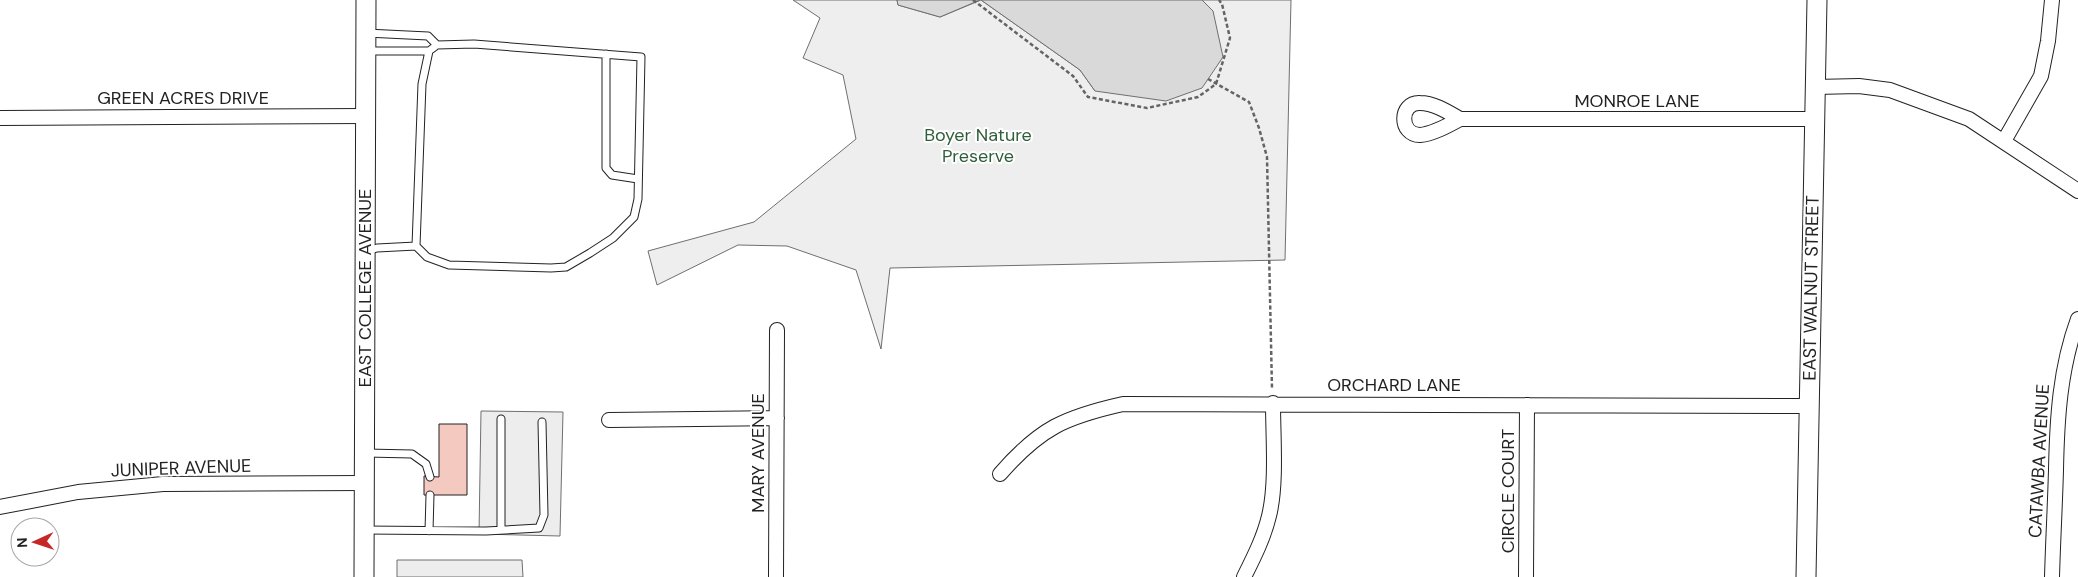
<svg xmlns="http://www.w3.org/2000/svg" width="2078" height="577" viewBox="0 0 2078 577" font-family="'DM Sans',sans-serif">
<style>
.green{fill:#eee;stroke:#6f6f6f}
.parking{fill:#ededed;stroke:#6f6f6f}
.water{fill:#d9d9d9;stroke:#6f6f6f}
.building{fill:#f3c9c0;stroke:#222}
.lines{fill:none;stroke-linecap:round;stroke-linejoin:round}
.lane-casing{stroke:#222;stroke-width:9}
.street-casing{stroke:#222;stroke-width:16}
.secondary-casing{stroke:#222;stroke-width:21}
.path{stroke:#646464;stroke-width:2.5;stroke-dasharray:4 2.5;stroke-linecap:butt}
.lane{stroke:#fff;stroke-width:7}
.street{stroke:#fff;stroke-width:14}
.secondary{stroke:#fff;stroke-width:19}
.labels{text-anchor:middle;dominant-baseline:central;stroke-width:4;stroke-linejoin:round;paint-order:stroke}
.street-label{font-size:18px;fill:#222;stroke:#fff}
.park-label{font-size:18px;fill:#2f5e38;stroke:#fff}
</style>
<rect width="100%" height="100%" fill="#fff"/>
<path class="green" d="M 793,0 L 897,0 L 898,5 L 940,17 L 981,0 L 1080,70 L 1095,91 L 1213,11 L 1202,0 L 1291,0 L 1285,260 L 890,268 L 881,349 L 856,270 L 787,246 L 738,245 L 657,285 L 648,251 L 754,222 L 856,139 L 843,75 L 803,58 L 820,18 Z"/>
<path class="parking" d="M 481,411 L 563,412 L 560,536 L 479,534 Z
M 397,560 L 522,560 L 523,577 L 397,577 Z"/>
<path class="water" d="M 897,0 L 980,0 L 940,17 L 898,5 Z
M 981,0 L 1202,0 L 1213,11 L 1223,57 L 1202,88 L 1166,101 L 1095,91 L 1080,70 Z"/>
<path class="building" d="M 439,424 L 467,424 L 467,495 L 424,495 L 424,476 L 439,477 Z"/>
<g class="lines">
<g class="lane-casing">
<path id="lane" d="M 366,33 L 428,36 L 437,45
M 366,51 L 429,51 L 437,45 L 474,44 L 641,57 L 638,199 L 634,217 L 613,238 L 590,253 L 566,267 L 551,268 L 449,265 L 427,257 L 416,246 L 422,84 L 429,51
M 606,54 L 606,168 L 612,175 L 638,179
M 367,251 L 377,248 L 416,246
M 366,453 L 412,454 L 426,464 L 430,477
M 364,530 L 486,531 L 539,528 L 544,515 L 542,422
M 501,530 L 501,419
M 429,531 L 430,495"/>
</g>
<g class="street-casing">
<path id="street" d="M 1815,87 L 1859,86 L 1890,90 L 1969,119 L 2078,191
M 0,118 L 366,116
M 1460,119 C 1449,125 1433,134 1420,135 C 1399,135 1399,102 1420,103 C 1434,103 1448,112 1460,119 L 1814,119
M 2004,141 L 2041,76 L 2048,41 L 2052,0
M 609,420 L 777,418
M 1000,474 C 1040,428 1065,417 1123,404 L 1809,406
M 0,507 L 78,492 L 163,484 L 364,483
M 776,577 L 777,330
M 1244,577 C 1254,557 1264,537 1269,516 C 1277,484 1273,437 1273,403
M 1526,577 L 1527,405
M 2052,577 C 2053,541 2055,506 2056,470 C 2057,418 2060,368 2078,319"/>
</g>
<g class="secondary-casing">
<path id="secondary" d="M 364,577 L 366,0
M 1806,577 L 1817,0"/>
</g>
<path class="path" d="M 973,0 L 1073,76 L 1088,97 L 1147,108 L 1198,97 L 1216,84 L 1230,38 L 1222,4 L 1219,0
M 1208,79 L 1249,102 L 1259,128 L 1267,157 L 1272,389"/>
<use href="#lane" class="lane"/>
<use href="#street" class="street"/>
<use href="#secondary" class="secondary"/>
</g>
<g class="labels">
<g class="street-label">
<text x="183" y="98">GREEN ACRES DRIVE</text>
<text x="1637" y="101">MONROE LANE</text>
<text transform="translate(365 288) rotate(-90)">EAST COLLEGE AVENUE</text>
<text transform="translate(1811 288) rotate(-89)">EAST WALNUT STREET</text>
<text x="1394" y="385">ORCHARD LANE</text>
<text transform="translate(758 453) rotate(-90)">MARY AVENUE</text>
<text transform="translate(2039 461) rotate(-87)">CATAWBA AVENUE</text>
<text transform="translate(181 468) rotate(-2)">JUNIPER AVENUE</text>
<text transform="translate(1508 491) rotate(-90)">CIRCLE COURT</text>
</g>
<g class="park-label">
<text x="978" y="135">Boyer Nature<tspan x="978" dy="21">Preserve</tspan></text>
</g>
</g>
<g transform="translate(35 542) rotate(267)"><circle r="24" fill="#ffffff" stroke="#a7a7a7"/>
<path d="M0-4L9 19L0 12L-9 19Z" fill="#c62828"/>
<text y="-8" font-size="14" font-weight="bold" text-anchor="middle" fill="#222222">N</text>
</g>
</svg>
